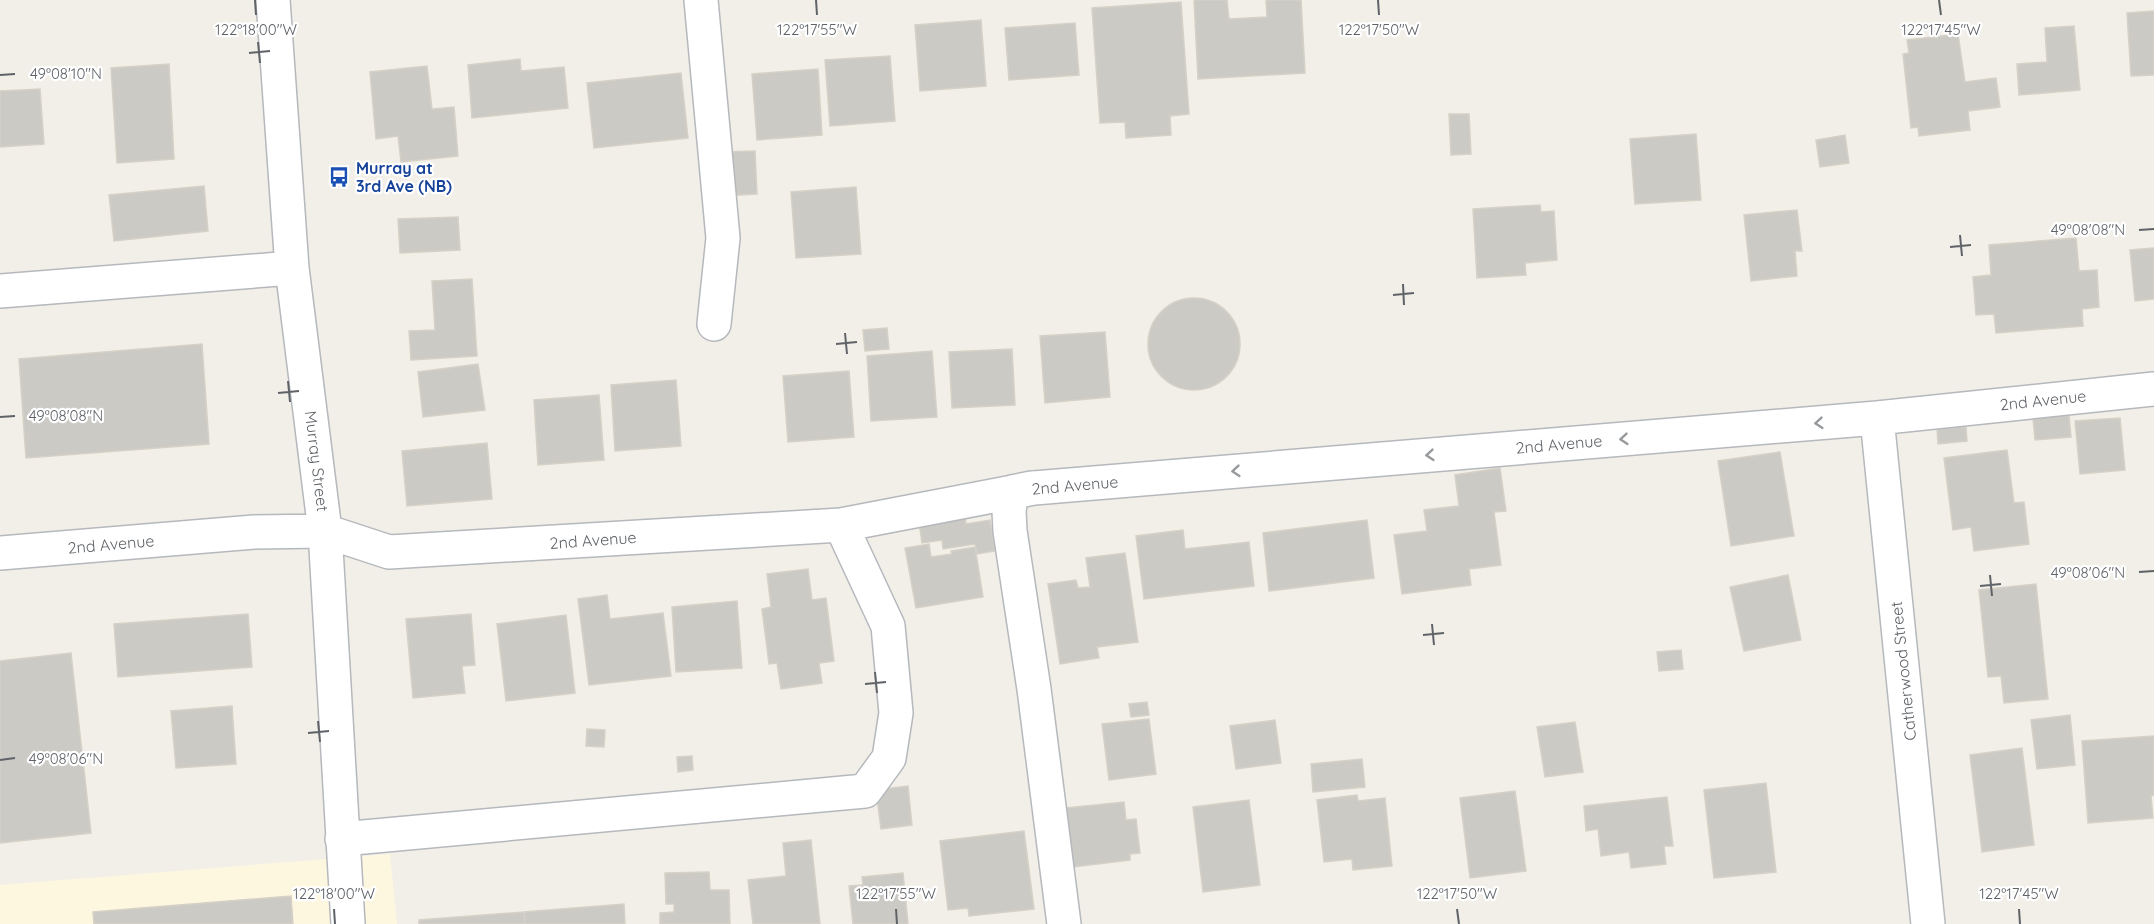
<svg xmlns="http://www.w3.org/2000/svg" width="2154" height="924" viewBox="0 0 2154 924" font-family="Quicksand,sans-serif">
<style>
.commercial{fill:#fef7e0}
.building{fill:#cccac5;stroke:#d6d1c6;stroke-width:1.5}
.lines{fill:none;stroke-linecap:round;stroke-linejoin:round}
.minor-casing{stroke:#b5b8bc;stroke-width:36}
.minor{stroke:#fff;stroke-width:33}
.oneway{stroke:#979a9d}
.ticks{fill:none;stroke:#5f6368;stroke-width:2}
.labels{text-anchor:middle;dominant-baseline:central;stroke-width:4.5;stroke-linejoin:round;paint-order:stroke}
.transit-label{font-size:16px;font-weight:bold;fill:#164399;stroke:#fff;text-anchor:start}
.street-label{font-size:16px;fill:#5f6368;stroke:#fff}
.ticks-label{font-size:15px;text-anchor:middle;fill:#5f6368;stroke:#fff;stroke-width:4.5;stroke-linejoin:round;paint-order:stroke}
</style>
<rect width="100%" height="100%" fill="#f1efe8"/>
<path class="commercial" d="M 390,854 L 397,924 L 0,924 L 0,885 Z"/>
<path class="building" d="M 1194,0 L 1227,0 L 1229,19 L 1267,17 L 1266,0 L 1301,0 L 1305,73 L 1198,79 Z
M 1181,2 L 1189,114 L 1170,116 L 1171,135 L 1126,138 L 1125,122 L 1100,123 L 1092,8 Z
M 2154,11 L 2154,75 L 2131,76 L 2127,13 Z
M 981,20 L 986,86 L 920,91 L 915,25 Z
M 1075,23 L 1079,75 L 1009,80 L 1005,28 Z
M 2074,26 L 2080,90 L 2019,95 L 2017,64 L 2047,62 L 2045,28 Z
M 1958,34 L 1965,82 L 1996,78 L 2000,107 L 1968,111 L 1970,130 L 1919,136 L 1918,127 L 1911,128 L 1903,54 L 1909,53 L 1907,40 Z
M 890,56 L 895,121 L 830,126 L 825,60 Z
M 520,59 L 521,71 L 564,67 L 568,108 L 472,118 L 468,65 Z
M 169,64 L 174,159 L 117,163 L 111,68 Z
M 427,66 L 432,109 L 454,107 L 458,156 L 401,162 L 398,136 L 376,139 L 370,72 Z
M 818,69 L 822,135 L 757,140 L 752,74 Z
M 681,73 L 688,138 L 594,148 L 587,83 Z
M 40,89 L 44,144 L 0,147 L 0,91 Z
M 1449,114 L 1469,114 L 1471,154 L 1451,155 Z
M 1696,134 L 1701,200 L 1635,204 L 1630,139 Z
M 1845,135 L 1849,163 L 1820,167 L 1816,140 Z
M 755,151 L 757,194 L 722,196 L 721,152 Z
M 204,186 L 208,231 L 114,241 L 109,195 Z
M 856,187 L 861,254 L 796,258 L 791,192 Z
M 1540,205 L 1541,212 L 1554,211 L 1557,260 L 1525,263 L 1526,275 L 1477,278 L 1473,209 Z
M 1797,210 L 1802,251 L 1795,251 L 1797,276 L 1751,281 L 1744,215 Z
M 458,217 L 460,250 L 400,253 L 398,219 Z
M 2076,238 L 2079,271 L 2097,270 L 2099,307 L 2082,309 L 2083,326 L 1996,333 L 1994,314 L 1976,315 L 1973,277 L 1991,275 L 1989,245 Z
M 2154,248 L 2154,299 L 2135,301 L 2130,250 Z
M 472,279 L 477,356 L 411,360 L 409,331 L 435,330 L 432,281 Z
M1148 344a46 46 0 1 1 92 0a46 46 0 1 1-92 0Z
M 887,328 L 889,349 L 865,351 L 863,330 Z
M 1105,332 L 1110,397 L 1045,403 L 1040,336 Z
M 202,344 L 209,444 L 26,458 L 19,359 Z
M 1012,349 L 1015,405 L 952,408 L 949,352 Z
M 932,351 L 937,417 L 871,421 L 867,356 Z
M 478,364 L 485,410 L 423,417 L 418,372 Z
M 849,371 L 854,437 L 788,442 L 783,376 Z
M 676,380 L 681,446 L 615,451 L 611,385 Z
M 599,395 L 604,460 L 538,465 L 534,400 Z
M 2069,415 L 2071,437 L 2035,440 L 2033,418 Z
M 2120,418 L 2125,470 L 2080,474 L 2075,421 Z
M 1966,427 L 1967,441 L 1938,444 L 1937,429 Z
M 487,443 L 492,499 L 407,506 L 402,451 Z
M 2007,450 L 2014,503 L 2024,502 L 2029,544 L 1974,551 L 1971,527 L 1953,530 L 1944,458 Z
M 1780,452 L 1794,536 L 1731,546 L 1718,461 Z
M 1500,468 L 1506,511 L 1494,512 L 1501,565 L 1469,569 L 1471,585 L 1402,594 L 1394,535 L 1427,531 L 1424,510 L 1459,506 L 1455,475 Z
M 964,508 L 966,524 L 990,520 L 995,551 L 977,554 L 975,544 L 943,549 L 942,540 L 922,543 L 918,515 Z
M 1367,520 L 1374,578 L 1269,591 L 1263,533 Z
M 1183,530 L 1185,549 L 1249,542 L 1254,586 L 1144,599 L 1136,536 Z
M 929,544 L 931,557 L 952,554 L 951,551 L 975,547 L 983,597 L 916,608 L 905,548 Z
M 1125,553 L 1138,642 L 1097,647 L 1099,658 L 1060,664 L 1048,584 L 1076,580 L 1078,588 L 1090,587 L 1086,558 Z
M 808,569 L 812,600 L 826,598 L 834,661 L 819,663 L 822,683 L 781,689 L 777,663 L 769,664 L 762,609 L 771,607 L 767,574 Z
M 1788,575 L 1801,640 L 1744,651 L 1730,587 Z
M 2036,584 L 2048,699 L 2004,703 L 2001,676 L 1988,677 L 1979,590 Z
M 607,595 L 610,619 L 663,613 L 671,676 L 589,685 L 578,599 Z
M 737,601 L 742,668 L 676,672 L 672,607 Z
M 248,614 L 252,667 L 118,677 L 114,624 Z
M 471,614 L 475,665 L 462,666 L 465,693 L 413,698 L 406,619 Z
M 566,615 L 575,693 L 506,701 L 497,624 Z
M 1681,650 L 1683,669 L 1659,671 L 1657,652 Z
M 71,653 L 91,833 L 0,843 L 0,661 Z
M 1147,702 L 1149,715 L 1131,717 L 1129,704 Z
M 232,706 L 236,764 L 176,768 L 171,711 Z
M 2070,715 L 2075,765 L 2037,769 L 2031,720 Z
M 1149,719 L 1156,774 L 1109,780 L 1102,724 Z
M 1275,720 L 1281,763 L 1236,769 L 1230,726 Z
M 1575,722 L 1583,772 L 1545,777 L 1537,727 Z
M 587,729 L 605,730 L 604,747 L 586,746 Z
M 2154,736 L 2154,795 L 2151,796 L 2153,818 L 2088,823 L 2082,741 Z
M 2022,748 L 2034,845 L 1982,852 L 1970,755 Z
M 692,756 L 693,770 L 678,772 L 677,757 Z
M 1362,759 L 1365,787 L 1313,792 L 1311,764 Z
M 1766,783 L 1776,872 L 1714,878 L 1704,790 Z
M 908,786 L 912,825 L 881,829 L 876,790 Z
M 1515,791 L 1526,871 L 1470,878 L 1460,798 Z
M 1357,795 L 1358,801 L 1385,798 L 1392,866 L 1353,870 L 1352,859 L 1324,862 L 1317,800 Z
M 1667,797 L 1673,846 L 1664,846 L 1666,864 L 1631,868 L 1629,852 L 1601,856 L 1598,829 L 1586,831 L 1584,806 Z
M 1249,800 L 1260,885 L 1203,892 L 1193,807 Z
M 1124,802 L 1126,820 L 1136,819 L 1140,853 L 1130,854 L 1130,860 L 1073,867 L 1066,808 Z
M 1024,831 L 1034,909 L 969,916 L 968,908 L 948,910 L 940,841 Z
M 811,840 L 820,924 L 753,924 L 748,880 L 786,876 L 783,843 Z
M 709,872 L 710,890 L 729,890 L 730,924 L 660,924 L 660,913 L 674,912 L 674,904 L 666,904 L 665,873 Z
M 903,873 L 908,924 L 853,924 L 849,886 L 863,885 L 862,877 Z
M 291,896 L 293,924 L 94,924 L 93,912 Z
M 624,904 L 625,924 L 525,924 L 524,912 Z
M 524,912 L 525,924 L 419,924 L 419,920 Z"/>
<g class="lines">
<g class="minor-casing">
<path id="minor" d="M 273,0 L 292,268 L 325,531 L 348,924
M 701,0 L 723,238 L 714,324
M 0,291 L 292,268
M 1877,418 L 1928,924
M 1032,488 L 1012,492 L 1009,511 L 1010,531 L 1034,689 L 1064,924
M 0,553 L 254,532 L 325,531 L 389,552 L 841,525 L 1034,488 L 1877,418 L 2154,389
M 342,839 L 865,791 L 889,758 L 896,713 L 888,626 L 841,525"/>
</g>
<use href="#minor" class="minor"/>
</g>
<defs><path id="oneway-chevron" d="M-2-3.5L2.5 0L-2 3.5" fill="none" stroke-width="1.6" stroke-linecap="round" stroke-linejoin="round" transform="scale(1.5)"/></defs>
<g class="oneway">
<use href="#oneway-chevron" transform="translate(1819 423) rotate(175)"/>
<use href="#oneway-chevron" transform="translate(1624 439) rotate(175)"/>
<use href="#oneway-chevron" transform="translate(1430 455) rotate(175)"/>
<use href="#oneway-chevron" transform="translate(1236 471) rotate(175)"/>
</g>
<path class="ticks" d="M 255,0 L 256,15M 816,0 L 817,15M 1378,0 L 1379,15M 1939,0 L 1941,15M 258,42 L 260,63M 249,53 L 270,51M 0,75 L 15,74M 2139,230 L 2154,229M 1960,235 L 1962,256M 1950,247 L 1971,245M 1403,284 L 1404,305M 1393,295 L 1414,293M 845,333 L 847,354M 836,344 L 857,342M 288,381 L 290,402M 278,393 L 299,391M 0,417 L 15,416M 2139,572 L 2154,571M 1990,575 L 1992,596M 1980,586 L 2001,584M 1432,624 L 1434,645M 1423,635 L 1444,633M 875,672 L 877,693M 865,684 L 886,682M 318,721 L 320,742M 308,733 L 329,731M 0,760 L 15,758M 334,909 L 335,924M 896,909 L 897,924M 1457,909 L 1459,924M 2019,909 L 2020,924"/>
<defs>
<g id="bus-bare" transform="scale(1.62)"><path d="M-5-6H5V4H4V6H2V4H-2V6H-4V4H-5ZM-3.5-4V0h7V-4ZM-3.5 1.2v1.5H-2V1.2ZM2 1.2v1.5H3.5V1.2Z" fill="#1a4fb4" stroke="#fff" stroke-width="2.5" paint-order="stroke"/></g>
</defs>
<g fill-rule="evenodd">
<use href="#bus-bare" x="339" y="177"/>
</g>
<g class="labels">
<g class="transit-label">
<text x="356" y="168">Murray at<tspan x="356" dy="18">3rd Ave (NB)</tspan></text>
</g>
<g class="street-label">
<text transform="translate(2043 400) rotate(-6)">2nd Avenue</text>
<text transform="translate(1559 444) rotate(-5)">2nd Avenue</text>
<text transform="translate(317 461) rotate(83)">Murray Street</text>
<text transform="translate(1075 485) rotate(-5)">2nd Avenue</text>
<text transform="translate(593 540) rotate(-4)">2nd Avenue</text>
<text transform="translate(111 544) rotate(-5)">2nd Avenue</text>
<text transform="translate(1903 671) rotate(-96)">Catherwood Street</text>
</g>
</g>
<g class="ticks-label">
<text x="256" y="35">122°18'00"W</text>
<text x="817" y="35">122°17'55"W</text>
<text x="1379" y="35">122°17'50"W</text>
<text x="1941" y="35">122°17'45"W</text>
<text x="66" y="79">49°08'10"N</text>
<text x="2088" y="235">49°08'08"N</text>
<text x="66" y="421">49°08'08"N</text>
<text x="2088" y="578">49°08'06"N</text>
<text x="66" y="764">49°08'06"N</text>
<text x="334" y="899">122°18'00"W</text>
<text x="896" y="899">122°17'55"W</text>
<text x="1457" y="899">122°17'50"W</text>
<text x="2019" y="899">122°17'45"W</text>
</g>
</svg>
